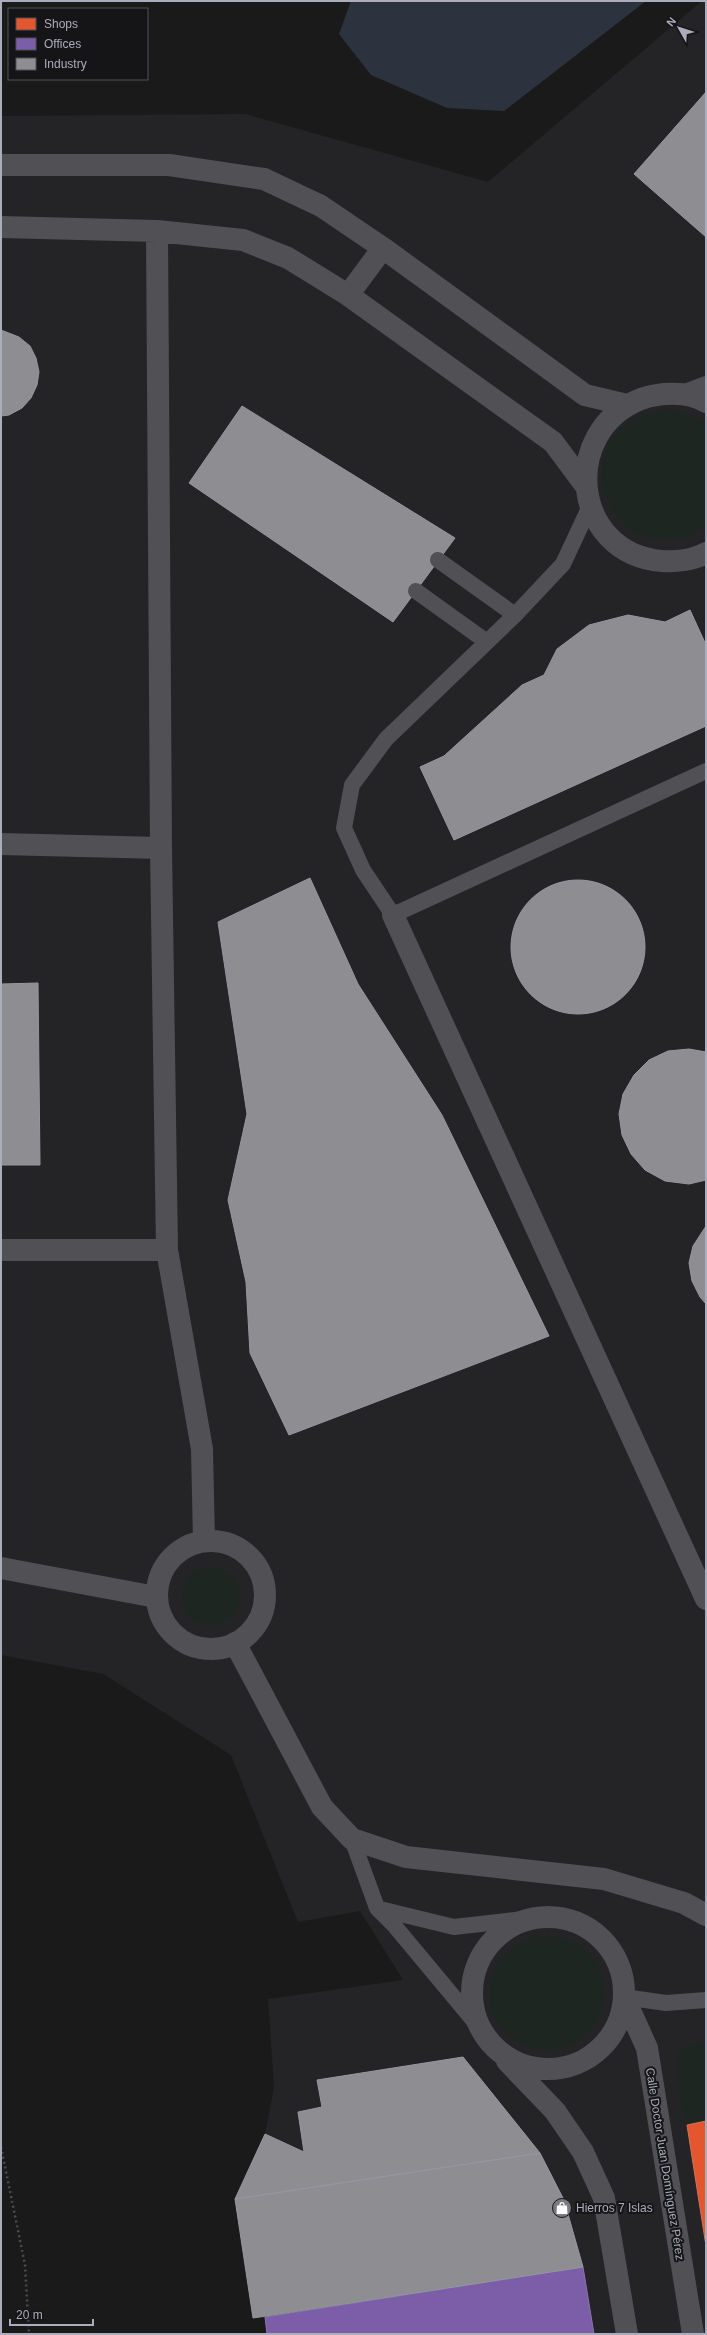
<svg xmlns="http://www.w3.org/2000/svg" width="707" height="2335" viewBox="0 0 707 2335" font-family="Helvetica,sans-serif">
<style>
.built{fill:#242427}
.green{fill:#1e2621}
.water{fill:#2c333e}
.shops{fill:#e4572e;stroke:#d37159}
.offices{fill:#7b5ea7;stroke:#8976ad}
.industry{fill:#8d8d92;stroke:#96979f}
.lines{fill:none;stroke-linecap:round;stroke-linejoin:round}
.path{stroke:#4b4b50;stroke-width:2.5;stroke-dasharray:2 3;stroke-linecap:butt}
.lane{stroke:#505055;stroke-width:16}
.street{stroke:#505055;stroke-width:22}
.labels{text-anchor:middle;dominant-baseline:central;stroke-width:4;stroke-linejoin:round;paint-order:stroke}
.street-label{font-size:12px;fill:#abadbc;stroke:#151417}
.poi-label{font-size:12px;fill:#abadbc;stroke:#151417;text-anchor:start}
</style>
<rect width="100%" height="100%" fill="#1a1a1b"/>
<path class="built" d="M 702,1 L 706,1 L 706,2334 L 267,2334 L 265,2318 L 253,2318 L 235,2199 L 265,2134 L 274,2087 L 268,1999 L 403,1980 L 360,1911 L 298,1922 L 231,1755 L 103,1674 L 1,1655 L 1,116 L 245,114 L 488,182 Z"/>
<path class="green" d="M 669,410 L 689,414 L 706,423 L 706,526 C 695,535 681,540 667,540 C 604,540 577,454 631,421 C 643,414 656,412 669,410 Z
M182 1596a29 29 0 1 1 58 0a29 29 0 1 1-58 0Z
M490 1993a57 57 0 1 1 114 0a57 57 0 1 1-114 0Z
M 706,2042 L 706,2121 L 687,2125 C 684,2109 672,2062 683,2050 C 689,2044 698,2043 706,2042 Z"/>
<path class="water" d="M 351,1 L 646,1 L 504,111 L 447,108 L 371,75 L 339,34 Z"/>
<path class="shops" d="M 706,2121 L 706,2246 L 687,2125 Z"/>
<path class="offices" d="M 583,2267 L 594,2334 L 267,2334 L 265,2317 Z"/>
<path class="industry" d="M 706,92 L 706,237 L 634,174 Z
M 1,330 L 19,337 L 30,346 L 36,358 L 39,372 L 37,385 L 31,398 L 22,408 L 9,415 L 1,416 Z
M 242,406 L 455,538 L 393,622 L 189,483 Z
M 690,610 L 706,645 L 706,726 L 454,840 L 420,767 L 444,756 L 522,685 L 544,675 L 557,649 L 589,625 L 628,615 L 665,622 Z
M 310,878 L 358,984 L 442,1115 L 549,1336 L 289,1435 L 250,1353 L 246,1282 L 228,1200 L 247,1114 L 218,922 Z
M511 947a67 67 0 1 1 134 0a67 67 0 1 1-134 0Z
M 38,983 L 40,1165 L 1,1165 L 1,984 Z
M 689,1049 L 706,1052 L 706,1180 L 689,1184 L 665,1181 L 645,1170 L 631,1154 L 622,1135 L 619,1114 L 623,1094 L 634,1075 L 649,1060 L 668,1051 Z
M 706,1226 L 706,1304 L 700,1297 L 692,1281 L 689,1263 L 693,1246 Z
M 463,2057 L 540,2153 L 235,2199 L 265,2134 L 304,2152 L 298,2112 L 322,2107 L 317,2080 Z
M 540,2153 L 564,2200 L 583,2267 L 253,2318 L 235,2199 Z"/>
<g class="lines">
<path class="path" d="M 1,2147 L 25,2265 L 29,2334"/>
<path class="lane" d="M 679,394 L 706,384
M 590,506 L 563,564 L 515,615 L 386,739 L 352,785 L 344,828 L 363,870 L 393,915 L 706,771
M 438,560 L 515,615
M 416,591 L 487,642
M 352,1839 L 377,1908 L 393,1924 L 478,2026
M 380,1909 L 454,1927 L 524,1919
M 624,1997 L 666,2003 L 706,2000"/>
<path class="street" d="M 1,165 L 169,165 L 264,179 L 321,206 L 383,248 L 585,395 L 627,405
M 1,227 L 157,231 L 243,240 L 288,258 L 348,295 L 553,442 L 585,485
M 157,231 L 161,848 L 167,1250 L 202,1449 L 204,1541
M 348,295 L 383,248
M 706,402 C 687,391 661,392 641,399 C 559,431 572,554 662,561 C 676,562 694,560 706,553
M 1,844 L 161,848
M 393,915 L 706,1599
M 1,1250 L 167,1250
M157 1595a54 54 0 1 1 108 0a54 54 0 1 1-108 0Z
M 1,1568 L 156,1597
M 235,1643 L 322,1807 L 352,1839 L 406,1857 L 604,1879 L 684,1903 L 706,1915
M472 1993a76 76 0 1 1 152 0a76 76 0 1 1-152 0Z
M 624,1997 L 647,2048 L 693,2334
M 507,2061 L 555,2111 L 583,2152 L 604,2198 L 627,2334"/>
</g>
<defs>
<g id="shop-disc" transform="scale(1)"><circle r="9.5" fill="#787a84" stroke="#151417"/><path d="M-5-2.5h2.3a2.7 3.5 0 0 1 5.4 0H5L5.5 6h-11ZM-1.5-2.5h3a1.5 2.3 0 0 0-3 0Z" fill="#fff"/></g>
</defs>
<g fill-rule="evenodd">
<use href="#shop-disc" x="562" y="2208"/>
</g>
<g class="labels">
<g class="street-label">
<text transform="translate(665 2164) rotate(81)">Calle Doctor Juan Domínguez Pérez</text>
</g>
<g class="poi-label">
<text x="576" y="2208">Hierros 7 Islas</text>
</g>
</g>
<rect width="707" height="2335" fill="none" stroke="#abadbc" stroke-width="4"/>
<rect x="8" y="8" width="140" height="72" fill="#151417" stroke="#515159"/>
<rect x="16" y="18" width="20" height="12" fill="#e4572e" stroke="#515159"/>
<text x="44" y="28" font-size="12" fill="#abadbc">Shops</text>
<rect x="16" y="38" width="20" height="12" fill="#7b5ea7" stroke="#515159"/>
<text x="44" y="48" font-size="12" fill="#abadbc">Offices</text>
<rect x="16" y="58" width="20" height="12" fill="#8d8d92" stroke="#515159"/>
<text x="44" y="68" font-size="12" fill="#abadbc">Industry</text>
<g transform="translate(679 28) rotate(309)" stroke="#151417" stroke-width="3" paint-order="stroke">
<path d="M0-3L7 15L0 10L-7 15Z" fill="#abadbc"/>
<text y="-6" font-size="11" font-weight="bold" text-anchor="middle" fill="#abadbc">N</text>
</g>
<path d="M10 2319v6h83v-6" fill="none" stroke="#abadbc" stroke-width="2"/>
<text x="16" y="2319" font-size="12" fill="#abadbc" stroke="#151417" stroke-width="3" paint-order="stroke">20 m</text>
</svg>
